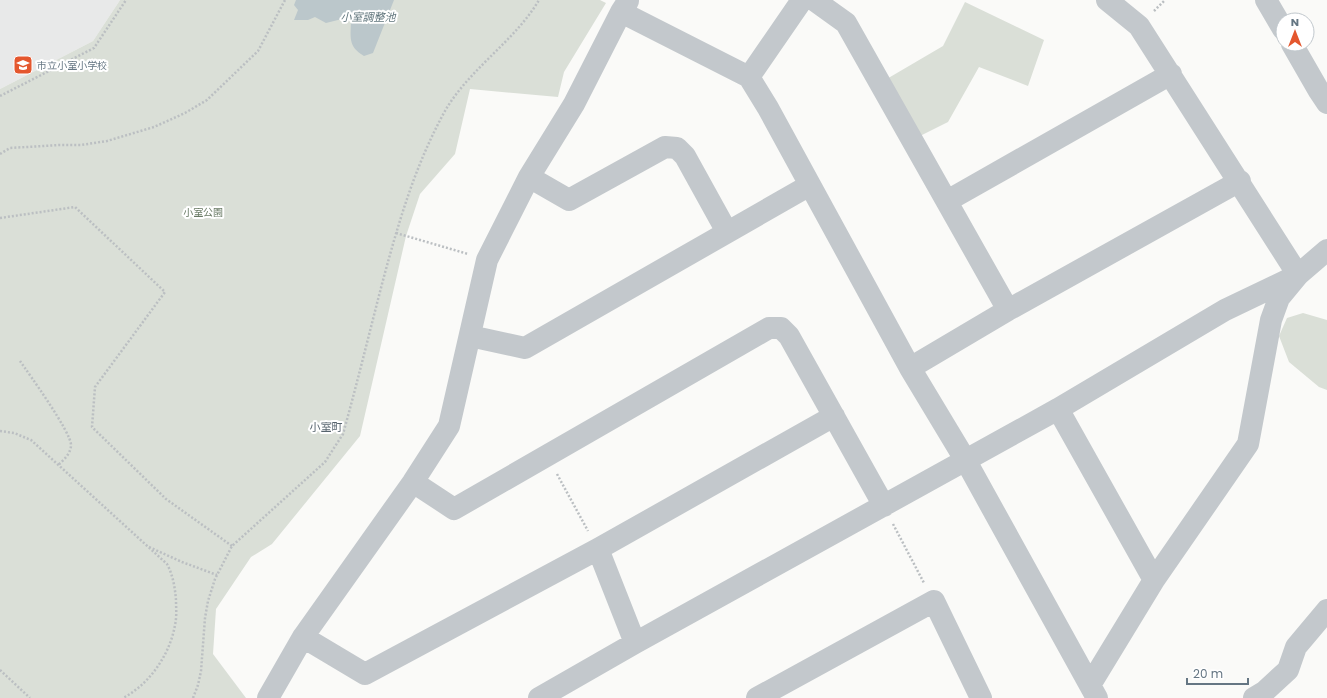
<svg xmlns="http://www.w3.org/2000/svg" width="1327" height="698" viewBox="0 0 1327 698" font-family="Poppins,'Noto Sans JP',sans-serif">
<style>
.built{fill:#e8e9e9}
.green{fill:#dadfd7}
.water{fill:#bbc7cb}
.lines{fill:none;stroke-linecap:round;stroke-linejoin:round}
.path{stroke:#bbbfc2;stroke-width:2.5;stroke-dasharray:2 2;stroke-linecap:butt}
.minor{stroke:#c3c8cc;stroke-width:22}
.labels{text-anchor:middle;dominant-baseline:central;stroke-width:4;stroke-linejoin:round;paint-order:stroke}
.poi-label{font-size:10px;fill:#657683;stroke:#fff;text-anchor:start}
.park-label{font-size:10px;fill:#687a64;stroke:#fff}
.water-label{font-size:11px;font-style:italic;fill:#60757c;stroke:#fff}
.neighbourhood-label{font-size:11px;fill:#57646e;stroke:#fff}
</style>
<rect width="100%" height="100%" fill="#fafaf8"/>
<path class="built" d="M 0,0 L 120,0 L 93,41 L 0,89 Z"/>
<path class="green" d="M 120,0 L 600,0 L 606,3 L 564,72 L 558,97 L 470,89 L 455,154 L 420,194 L 406,236 L 360,436 L 272,544 L 251,557 L 216,609 L 213,654 L 246,698 L 0,698 L 0,89 L 93,41 Z
M 965,2 L 1044,40 L 1028,86 L 979,67 L 948,122 L 918,137 L 885,80 L 943,46 Z
M 1303,313 L 1327,320 L 1327,390 L 1319,387 L 1289,362 L 1279,336 L 1287,318 Z"/>
<path class="water" d="M 296,0 L 394,0 L 373,53 L 364,56 C 347,46 351,36 351,19 L 342,19 L 326,23 L 315,17 L 308,20 L 294,20 L 298,10 L 294,5 Z"/>
<g class="lines">
<path class="path" d="M 1154,11 L 1165,0
M 0,96 L 94,48 L 126,0
M 0,154 L 10,148 L 59,145 L 81,145 L 107,141 L 154,127 L 185,113 L 207,100 L 258,51 L 285,0
M 0,218 L 75,207 L 165,292 L 95,387 L 92,427 L 166,499 L 232,546
M 396,233 L 468,254
M 20,361 C 29,374 71,432 71,445 C 71,453 64,460 58,465
M 0,431 L 14,433 L 31,440 L 167,564 C 173,575 175,588 176,600 C 176,608 177,616 175,625 C 170,654 150,684 123,698
M 557,474 L 588,531
M 893,524 L 924,583
M 149,547 L 182,562 L 217,575
M 0,670 L 30,698
M 193,698 L 198,685 L 201,671 L 205,618 L 208,601 L 215,579 L 232,546 L 325,462 L 343,434 C 357,384 369,334 382,284 C 398,224 415,165 445,111 C 469,69 515,41 539,0"/>
<path class="minor" d="M 814,0 L 846,23 L 1008,310
M 1266,0 L 1283,29
M 621,12 L 749,77 L 768,108 L 910,368 L 966,461 L 1097,698
M 1292,44 L 1319,91 L 1327,103
M 749,77 L 802,0
M 529,177 L 569,200 L 665,147 L 677,148 L 685,156 L 727,232
M 947,201 L 1171,74
M 470,336 L 525,348 L 810,185
M 910,368 L 1008,310 L 1240,181
M 1058,409 L 1154,580
M 413,482 L 454,509 L 769,328 L 781,328 L 789,336 L 884,506
M 598,549 L 635,643
M 303,637 L 365,674 L 598,549 L 834,416
M 1090,685 L 1154,580 L 1248,444 L 1271,320 L 1279,298 L 1298,275 L 1327,250
M 268,698 L 303,637 L 413,482 L 449,426 L 487,260 L 529,177 L 574,104 L 621,12 L 628,1
M 539,698 L 635,643 L 1058,409 L 1225,310 L 1298,275 L 1139,26 L 1107,0
M 757,698 L 934,601 L 981,698
M 1254,698 L 1264,692 L 1288,670 L 1296,647 L 1327,610"/>
</g>
<defs>
<g id="school-square" transform="scale(1)"><rect x="-9" y="-9" width="18" height="18" rx="4" fill="#e4572e" stroke="#fff"/><path d="M0-5L7-2L0 1L-7-2ZM-4 1L0 2.5L4 1V4Q0 6-4 4Z" fill="#fff"/></g>
</defs>
<g fill-rule="evenodd">
<use href="#school-square" x="23" y="65"/>
</g>
<g class="labels">
<g class="poi-label">
<text x="37" y="65">市立小室小学校</text>
</g>
<g class="park-label">
<text x="203" y="212">小室公園</text>
</g>
<g class="water-label">
<text x="368" y="17">小室調整池</text>
</g>
<g class="neighbourhood-label">
<text x="326" y="427">小室町</text>
</g>
</g>
<g transform="translate(1295 32)"><circle r="19" fill="#ffffff" stroke="#c1c8cd"/>
<path d="M0-3L7 15L0 10L-7 15Z" fill="#e4572e"/>
<text y="-6" font-size="11" font-weight="bold" text-anchor="middle" fill="#657683">N</text>
</g>
<path d="M1187 678v6h61v-6" fill="none" stroke="#657683" stroke-width="2"/>
<text x="1193" y="678" font-size="12" fill="#657683" stroke="#ffffff" stroke-width="3" paint-order="stroke">20 m</text>
</svg>
